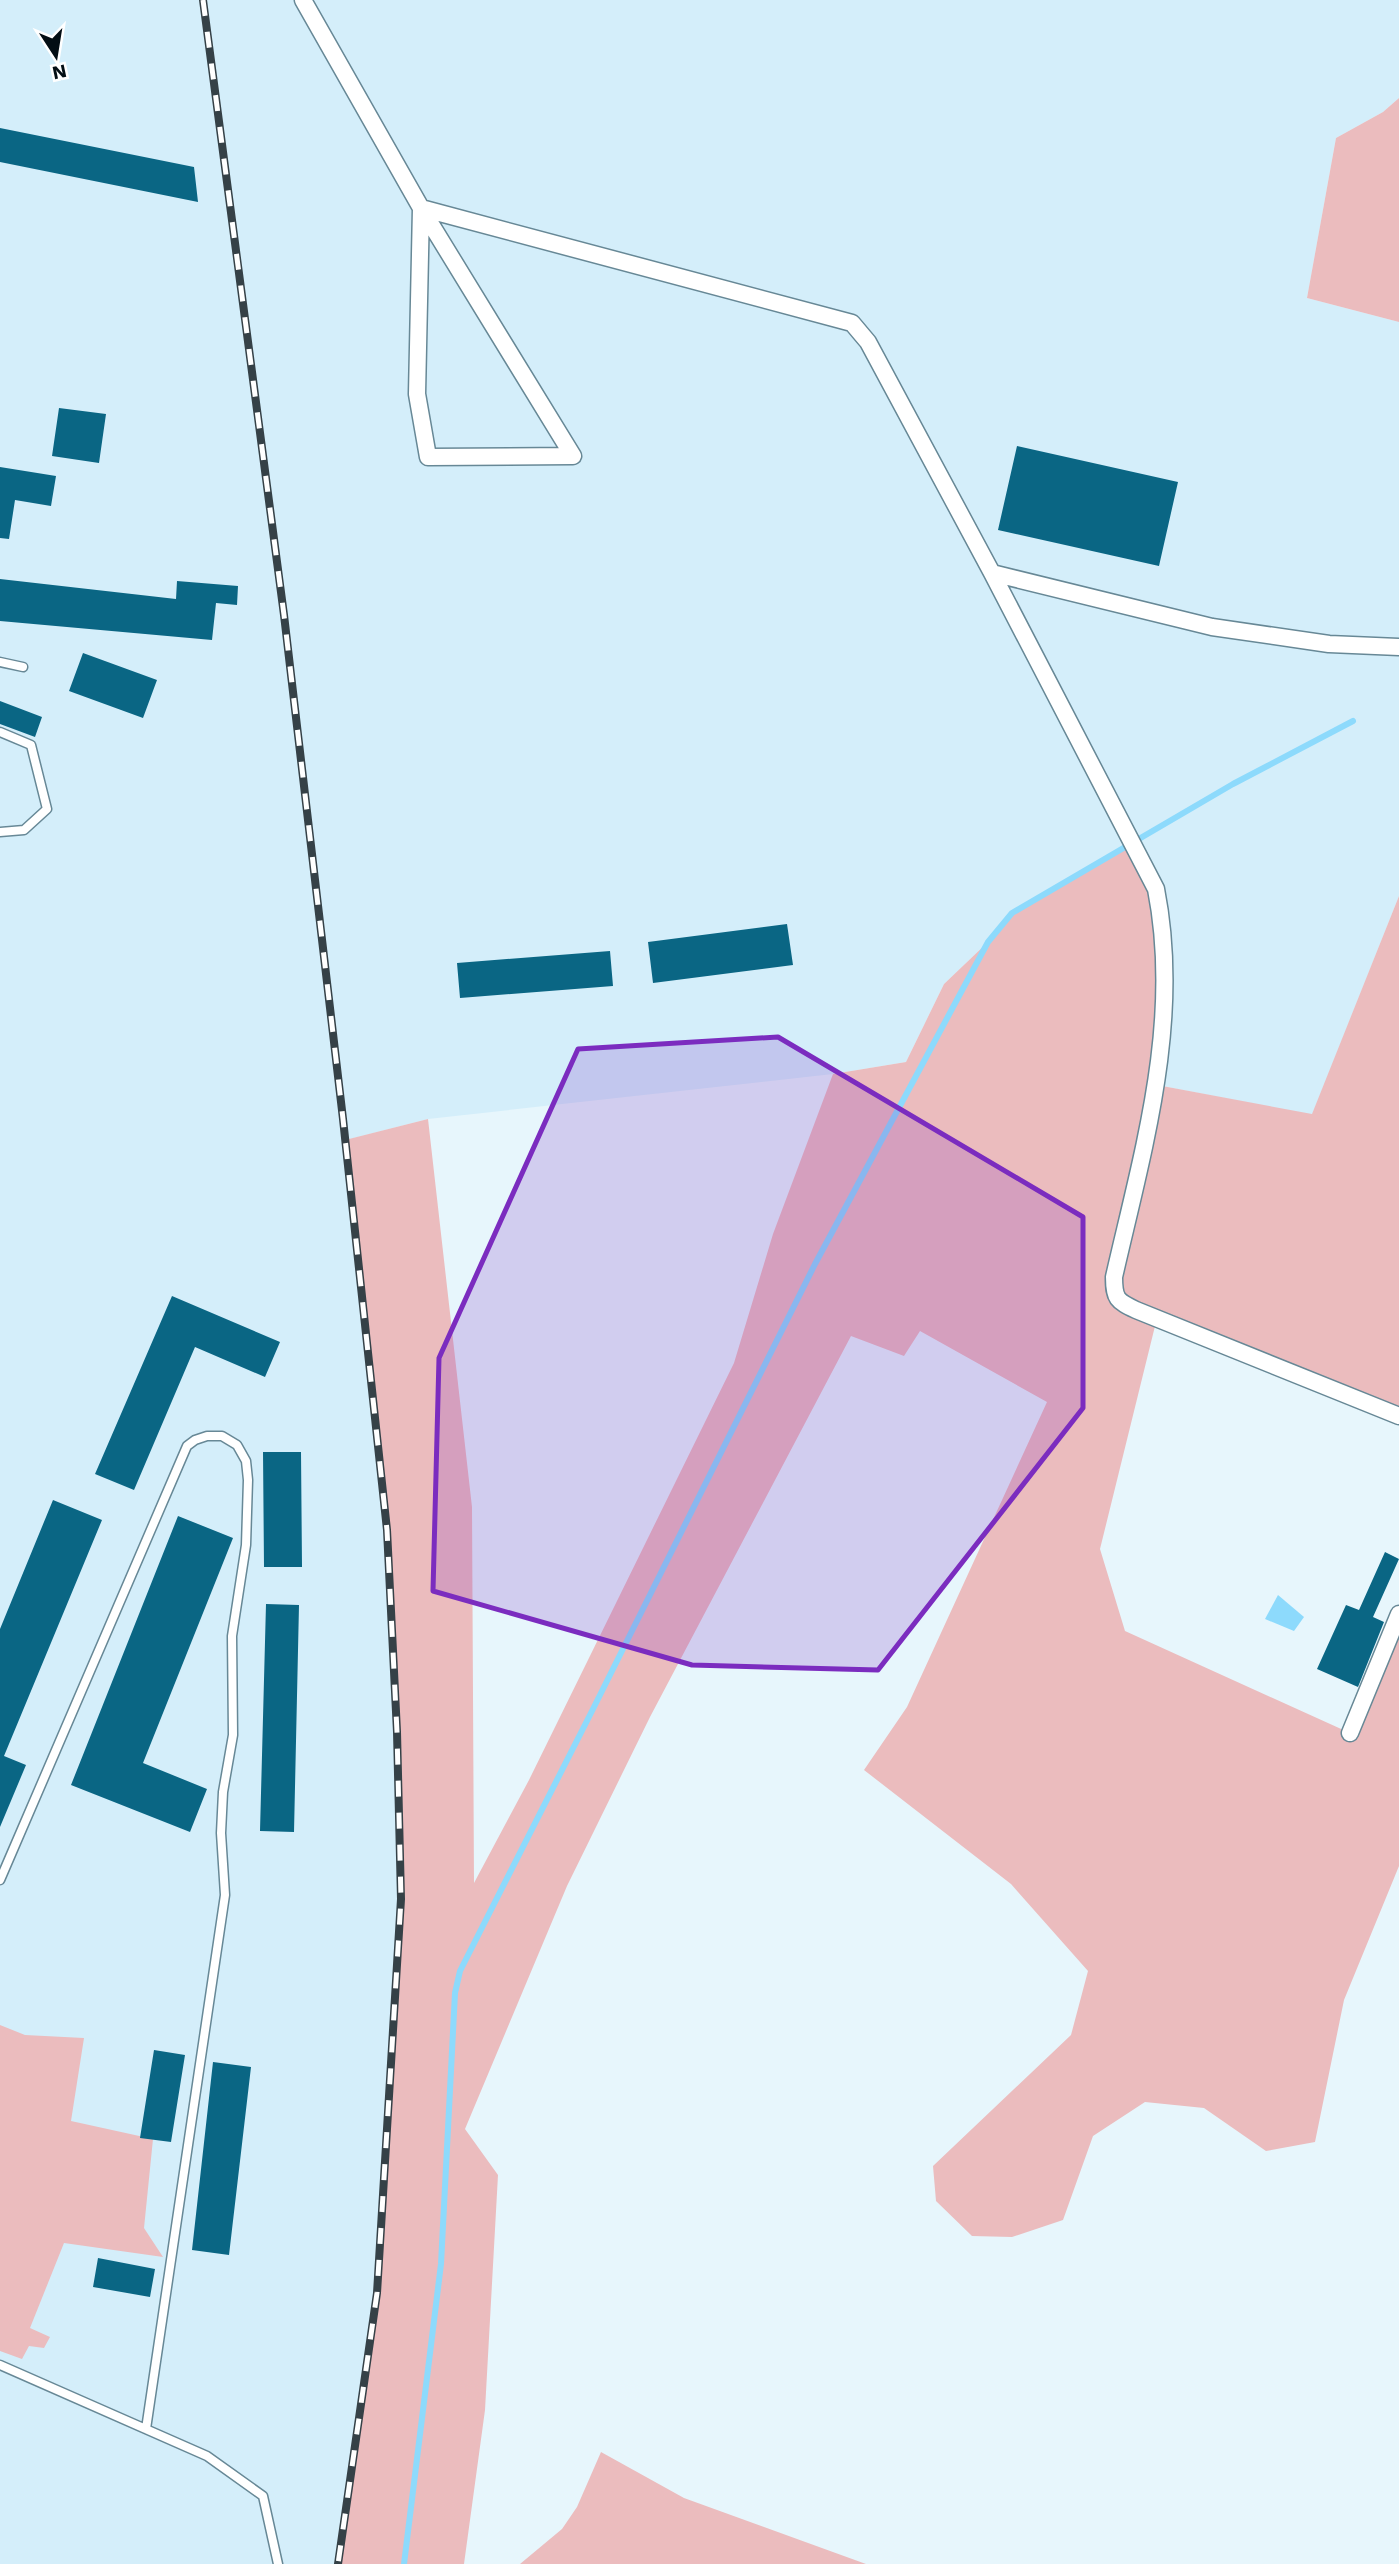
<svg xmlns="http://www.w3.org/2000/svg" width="1399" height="2564" viewBox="0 0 1399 2564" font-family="'Work Sans',sans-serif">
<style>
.built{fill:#d4eefa}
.green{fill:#ebbcbe}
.water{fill:#8ddafc}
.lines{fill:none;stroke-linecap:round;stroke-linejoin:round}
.stream{stroke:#8ddafc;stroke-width:6}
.building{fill:#0a6684}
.lane-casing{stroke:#678896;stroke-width:11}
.street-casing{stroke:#678896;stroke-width:19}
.lane{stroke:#fff;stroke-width:8}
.street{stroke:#fff;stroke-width:16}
.rail-casing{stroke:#354147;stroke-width:8}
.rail{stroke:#fff;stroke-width:5;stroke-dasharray:16;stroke-linecap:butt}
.marked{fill:#7b2cbf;fill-opacity:0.2;stroke:#7b2cbf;stroke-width:5;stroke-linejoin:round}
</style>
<rect width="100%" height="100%" fill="#e7f6fc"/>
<path class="built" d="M 0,0 L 1399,0 L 1399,98 L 1383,112 L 1336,138 L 1307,298 L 1399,322 L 1399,896 L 1312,1115 L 1157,1085 L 1012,913 L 988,942 L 944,984 L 906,1062 L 833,1074 L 428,1119 L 346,1140 L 387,1530 L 397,1732 L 401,1899 L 377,2293 L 338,2564 L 0,2564 Z"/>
<path class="green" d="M 1399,98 L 1399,322 L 1307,298 L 1336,138 L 1383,112 Z
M 1132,842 L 1162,918 L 1157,1085 L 1312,1114 L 1399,896 L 1399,1416 L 1157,1318 L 1100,1549 L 1125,1631 L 1350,1733 L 1399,1614 L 1399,1866 L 1344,2000 L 1315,2142 L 1266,2151 L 1204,2108 L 1145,2102 L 1093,2136 L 1063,2220 L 1012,2237 L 972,2236 L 936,2201 L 933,2166 L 1071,2035 L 1088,1971 L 1011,1884 L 864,1770 L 907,1707 L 1047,1402 L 920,1331 L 904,1356 L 851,1336 L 650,1717 L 567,1886 L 465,2129 L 498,2175 L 485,2410 L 464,2564 L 338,2564 L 377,2293 L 401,1899 L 397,1732 L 387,1530 L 345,1140 L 428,1119 L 472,1507 L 474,1883 L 529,1780 L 734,1363 L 773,1234 L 833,1074 L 906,1062 L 944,984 L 988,942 L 1012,913 Z
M 0,2025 L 25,2035 L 84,2038 L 71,2121 L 153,2139 L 144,2228 L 163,2257 L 64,2243 L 30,2328 L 50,2337 L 44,2348 L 29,2346 L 22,2359 L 0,2351 Z
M 601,2452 L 684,2498 L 866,2564 L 520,2564 L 562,2529 L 577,2507 Z"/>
<path class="water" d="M 1278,1595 L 1304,1617 L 1294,1631 L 1265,1619 Z"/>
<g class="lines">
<path class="stream" d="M 404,2564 L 441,2264 L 455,1993 L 460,1971 L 594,1707 L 815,1264 L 988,942 L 1012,913 L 1233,784 L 1353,721"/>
</g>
<path class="building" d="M 0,128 L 194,167 L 198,202 L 0,162 Z
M 59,408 L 106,414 L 99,463 L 52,456 Z
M 1017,446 L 1178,482 L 1159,566 L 998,530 Z
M 0,467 L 56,476 L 51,506 L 15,500 L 9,539 L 0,538 Z
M 0,579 L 176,599 L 177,581 L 238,586 L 237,605 L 216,603 L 212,640 L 0,621 Z
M 83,653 L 157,680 L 143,718 L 69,691 Z
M 0,701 L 42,717 L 35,737 L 0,724 Z
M 787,924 L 793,965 L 653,983 L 648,942 Z
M 610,951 L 613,986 L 460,998 L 457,963 Z
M 172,1296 L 280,1342 L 265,1377 L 195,1347 L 134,1490 L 95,1474 Z
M 263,1452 L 301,1452 L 302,1567 L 264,1567 Z
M 53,1500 L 102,1520 L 4,1756 L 26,1765 L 0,1827 L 0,1629 Z
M 178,1516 L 233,1538 L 143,1763 L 207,1789 L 190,1832 L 71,1785 Z
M 1385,1552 L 1399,1559 L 1373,1617 L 1384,1622 L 1358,1687 L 1317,1669 L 1346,1605 L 1359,1610 Z
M 266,1604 L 299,1605 L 294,1832 L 260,1831 Z
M 154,2050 L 185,2055 L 171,2142 L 140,2138 Z
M 213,2062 L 251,2067 L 229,2255 L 192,2250 Z
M 98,2258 L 155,2269 L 150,2297 L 93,2287 Z"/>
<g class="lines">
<g class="lane-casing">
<path id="lane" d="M 0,662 L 23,667
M 0,732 L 31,745 L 47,809 L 24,830 L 0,832
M 0,1880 L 187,1446 L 195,1440 L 207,1436 L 222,1436 L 237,1445 L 246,1461 L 248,1480 L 246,1545 L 232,1636 L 233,1735 L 223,1792 L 221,1833 L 225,1895 L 146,2429
M 0,2365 L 207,2456 L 263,2496 L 278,2564"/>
</g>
<g class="street-casing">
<path id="street" d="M 303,0 L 421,208 L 852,323 L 868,342 L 992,573 L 1156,889 C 1182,1021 1143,1150 1114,1277 C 1114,1299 1117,1301 1136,1310 L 1399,1416
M 421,208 L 573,456 L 428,457 L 417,394 Z
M 992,573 L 1212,627 L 1329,644 L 1399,647
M 1350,1733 L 1399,1614"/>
</g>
<use href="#lane" class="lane"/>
<use href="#street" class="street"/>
<g class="rail-casing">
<path id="rail" d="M 203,0 L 284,615 L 343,1119 L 387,1530 L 397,1732 L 401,1899 L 377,2293 L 338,2564"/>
</g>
<use href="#rail" class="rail"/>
</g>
<path class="marked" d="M 778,1037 L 1083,1217 L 1083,1408 L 878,1670 L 692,1665 L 433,1591 L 439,1358 L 578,1049 Z"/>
<g transform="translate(56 56) rotate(168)" stroke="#ffffff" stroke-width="5" paint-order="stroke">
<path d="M0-5L12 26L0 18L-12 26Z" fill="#030e14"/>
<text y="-10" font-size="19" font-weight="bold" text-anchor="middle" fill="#030e14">N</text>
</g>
</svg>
